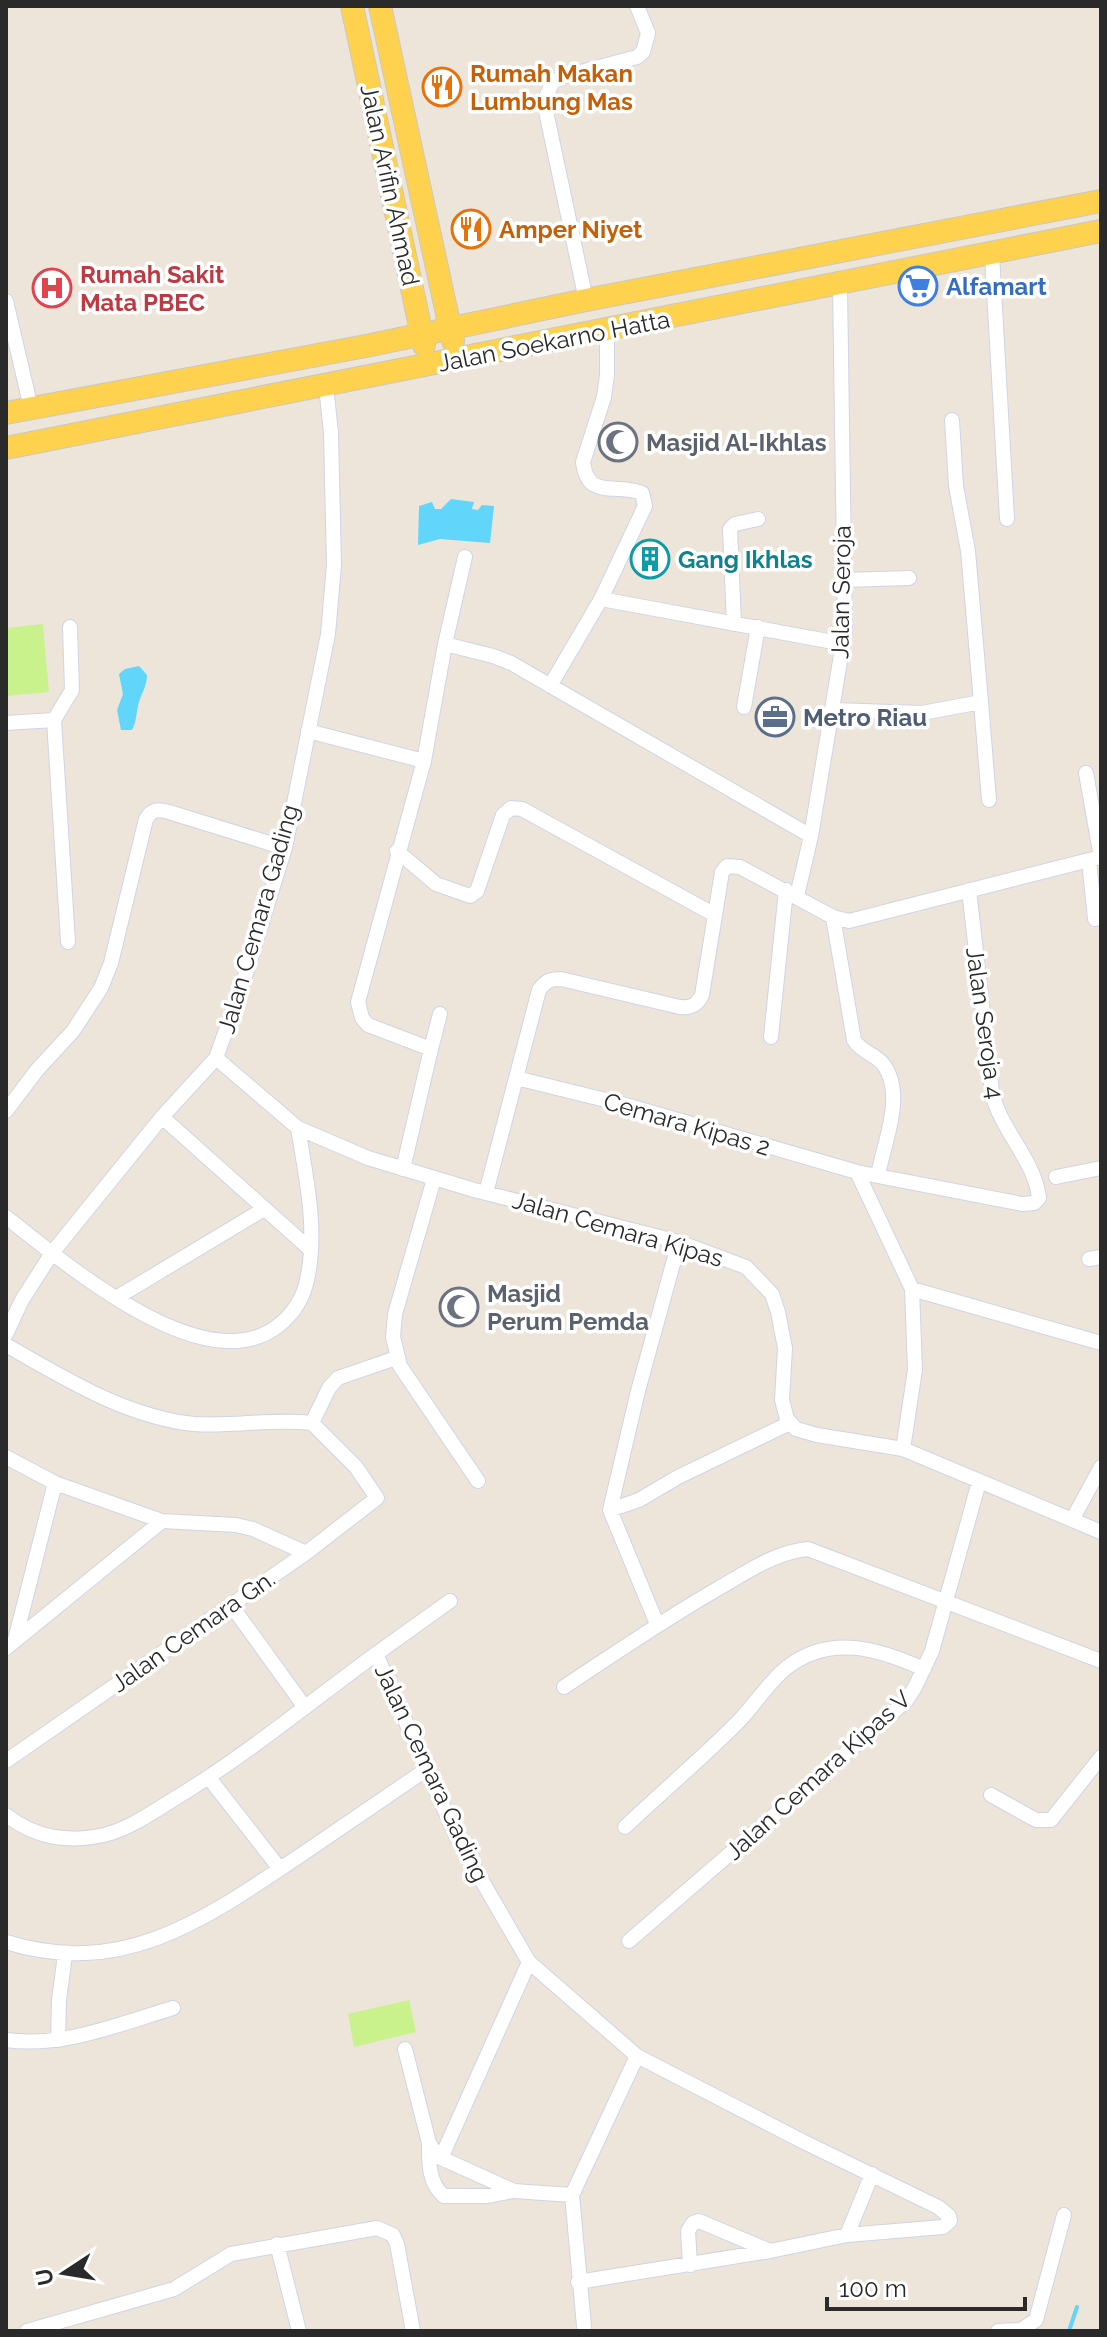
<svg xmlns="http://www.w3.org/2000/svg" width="1107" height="2337" viewBox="0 0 1107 2337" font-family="Raleway,sans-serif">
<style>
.pitch{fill:#c9f28c}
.water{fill:#62d5fb}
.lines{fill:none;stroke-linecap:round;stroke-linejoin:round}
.stream{stroke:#62d5fb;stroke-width:4}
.street-casing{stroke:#cfd4e5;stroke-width:16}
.primary-casing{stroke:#c8c8c8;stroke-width:24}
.street{stroke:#fff;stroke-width:14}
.primary{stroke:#fed24f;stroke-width:22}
.labels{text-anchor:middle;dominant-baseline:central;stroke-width:7;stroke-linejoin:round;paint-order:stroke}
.food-label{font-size:24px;font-weight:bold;fill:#c56008;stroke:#fff;text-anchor:start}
.street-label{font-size:24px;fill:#2a2a2a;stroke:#fff}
.health-label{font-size:24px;font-weight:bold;fill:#be3a42;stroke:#fff;text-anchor:start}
.shop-label{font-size:24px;font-weight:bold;fill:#366cbe;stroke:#fff;text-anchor:start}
.worship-label{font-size:24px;font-weight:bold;fill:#5b616d;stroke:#fff;text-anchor:start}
.culture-label{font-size:24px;font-weight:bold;fill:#0d838f;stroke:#fff;text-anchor:start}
.service-label{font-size:24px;font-weight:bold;fill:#4e5e75;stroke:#fff;text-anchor:start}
</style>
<rect width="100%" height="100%" fill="#eee5da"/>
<path class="pitch" d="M 43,624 L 49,692 L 6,696 L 6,628 Z
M 409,2000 L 416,2032 L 354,2047 L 348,2014 Z"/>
<path class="water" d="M 451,499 L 474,502 L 472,509 L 478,510 L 482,505 L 494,506 L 490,543 L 440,539 L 418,545 L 419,506 L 432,502 L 435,509 L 441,509 Z
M 139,666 L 147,675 C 147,686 142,692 139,702 C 136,712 137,721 132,730 L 121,730 L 117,710 L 123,694 L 119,674 L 125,669 Z"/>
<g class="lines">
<path class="stream" d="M 1069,2331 L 1077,2307"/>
<g class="street-casing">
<path id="street" d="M 992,255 L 1007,519
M 586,300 L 544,102 L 552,83 L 562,77 L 637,57 L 643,52 L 648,33 L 637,6
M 6,301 L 31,408
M 952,420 L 956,486 L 968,551 L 981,702
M 844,580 L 909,578
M 601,599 L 844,644
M 734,624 L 730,529 L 735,524 L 758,519
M 445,644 L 493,656 L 511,663 L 811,836
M 550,686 L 601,599 L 645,506 L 642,493 C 615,482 588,501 583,462 L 604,397 L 607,375 L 607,331
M 744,707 L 758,627
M 833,710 L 922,713 L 981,702 L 989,800
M 54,720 L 72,690 L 70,627
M 6,723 L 54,720 L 68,942
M 308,731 L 424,761
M 1086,773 L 1101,857
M 397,851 L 436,884 L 470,896 L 477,891 L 503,815 L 511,808 L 522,809 L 715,915
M 1089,860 L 1095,919
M 797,896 L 811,836 L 845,631 L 840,284
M 833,917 L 854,1040 C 861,1052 875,1054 883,1064 C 906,1094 884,1142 878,1175
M 771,1037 L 786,890
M 431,1049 L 440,1014
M 216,1058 L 298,1128 L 368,1158 L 474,1190 L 679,1242 L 746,1267 L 772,1294 L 778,1312 L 785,1348 L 782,1400 L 787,1419 L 796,1429 L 817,1435 L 903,1449 L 1101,1532
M 516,1078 L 626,1105 L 857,1172 L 1022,1204 L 1034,1203 L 1039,1198 C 1035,1160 1000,1130 992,1092 L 969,890
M 6,1111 L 37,1070 L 73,1031 L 101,988 L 111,963 L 146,819 C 152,809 158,809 169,812 L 285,848
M 162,1117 L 311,1250
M 403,1169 L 431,1049 L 368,1025 L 362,1018 L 358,1002 L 424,761 L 445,644 L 465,557
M 857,1172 L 912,1289 L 915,1370 L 903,1449
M 1056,1177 L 1101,1168
M 434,1179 L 395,1314 L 393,1337 L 400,1366 L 478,1481
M 486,1193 L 539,990 C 545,981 551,979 561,979 L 680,1007 C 691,1008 697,1005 702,995 L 722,872 L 727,866 L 740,867 L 833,917 L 849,921 L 1101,857
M 6,1217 C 63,1261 205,1385 279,1325 C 293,1314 303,1298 307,1280 C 318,1231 306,1177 298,1128
M 1089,1259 L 1101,1257
M 912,1289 L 1101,1343
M 116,1298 L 264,1209
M 6,1334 L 22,1300 L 52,1253 L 162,1117 L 216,1058 L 243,983 L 285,848 L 328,634 L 334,565 L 331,433 L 326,386
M 6,1345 C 64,1378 126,1417 194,1424 C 233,1427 273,1418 312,1423 L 356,1467 L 377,1498 L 306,1553 L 6,1761
M 312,1423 L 329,1388 L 338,1378 L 396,1358
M 6,1457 L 55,1483 L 162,1521 L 236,1525 L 253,1529 L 306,1553
M 610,1510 L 639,1500 L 678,1477 L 790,1423
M 1072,1520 L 1101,1467
M 231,1605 L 304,1706
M 657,1624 L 610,1510 L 638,1391 L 679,1242
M 15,1640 L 55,1483
M 6,1648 L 162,1521
M 376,1654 L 450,1601
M 564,1687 C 615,1653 665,1619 719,1588 C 747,1572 775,1552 808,1549 L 1101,1661
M 209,1778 L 280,1869
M 991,1795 L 1036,1820 L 1051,1820 L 1101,1757
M 6,1815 C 36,1838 67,1843 104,1835 C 129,1829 151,1813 174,1799 C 245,1756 309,1703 376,1654 L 457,1838 L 529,1962 L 637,2056 L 804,2142 L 938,2207 L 949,2216 L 950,2221 L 943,2227 L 847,2235 L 770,2251 L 578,2282
M 625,1827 C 662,1792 701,1759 737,1723 C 754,1706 767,1684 786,1668 C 830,1633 879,1649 924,1669
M 629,1941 L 906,1701 L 915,1687 L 932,1651 L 979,1482
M 6,1942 C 122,1978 202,1921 295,1859 C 339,1829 383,1799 427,1769
M 529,1962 L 441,2158 L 514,2191 L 572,2195
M 6,2040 C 63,2048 119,2024 173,2008
M 58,2040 L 59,2000 L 65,1955
M 405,2049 L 429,2143 L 433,2149
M 429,2143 C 429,2162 428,2183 444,2196 L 488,2196 L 513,2191
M 847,2235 L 872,2174
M 277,2244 L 299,2331
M 690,2265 L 688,2231 L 693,2223 L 699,2221 L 770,2251
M 584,2326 L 572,2195 L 637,2056
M 27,2331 L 174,2289 L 231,2254 L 377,2228 L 393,2235 L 397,2244 L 413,2331
M 998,2331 L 1021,2330 L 1036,2320 L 1064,2215"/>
</g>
<g class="primary-casing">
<path id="primary" d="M 352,6 L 424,345
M 380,6 L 453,341
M 6,413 L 366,346 L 586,300 L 1101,201
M 6,448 L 1101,231"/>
</g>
<use href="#street" class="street"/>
<use href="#primary" class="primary"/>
</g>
<defs>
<g id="restaurant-ring" transform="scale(2)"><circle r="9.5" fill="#fff" stroke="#e8710a" stroke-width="1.5"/><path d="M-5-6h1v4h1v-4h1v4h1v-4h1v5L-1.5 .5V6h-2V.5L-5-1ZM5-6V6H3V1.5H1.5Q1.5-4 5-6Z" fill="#e8710a"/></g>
<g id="supermarket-ring" transform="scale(2)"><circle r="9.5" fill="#fff" stroke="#3f7fe0" stroke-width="1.5"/><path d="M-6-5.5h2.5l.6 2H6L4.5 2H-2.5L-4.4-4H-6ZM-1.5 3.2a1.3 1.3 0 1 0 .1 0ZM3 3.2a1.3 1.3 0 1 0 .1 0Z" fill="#3f7fe0"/></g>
<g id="hospital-ring" transform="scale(2)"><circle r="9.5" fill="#fff" stroke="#e0444e" stroke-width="1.5"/><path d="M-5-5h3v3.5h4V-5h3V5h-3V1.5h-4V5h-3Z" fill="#e0444e"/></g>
<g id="mosque-ring" transform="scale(2)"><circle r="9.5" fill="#fff" stroke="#6b7280" stroke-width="1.5"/><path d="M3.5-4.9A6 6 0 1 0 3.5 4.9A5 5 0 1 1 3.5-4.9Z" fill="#6b7280"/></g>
<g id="building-ring" transform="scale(2)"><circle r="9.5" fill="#fff" stroke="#0f9aa8" stroke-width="1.5"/><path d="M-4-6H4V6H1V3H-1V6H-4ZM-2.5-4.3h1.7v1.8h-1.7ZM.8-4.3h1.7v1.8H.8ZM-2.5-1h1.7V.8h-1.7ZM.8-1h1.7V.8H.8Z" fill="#0f9aa8"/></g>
<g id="office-ring" transform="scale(2)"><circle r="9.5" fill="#fff" stroke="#5c6f8a" stroke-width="1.5"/><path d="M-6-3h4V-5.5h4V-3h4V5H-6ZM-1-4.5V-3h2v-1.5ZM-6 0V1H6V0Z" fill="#5c6f8a"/></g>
</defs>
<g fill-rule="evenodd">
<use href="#restaurant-ring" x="442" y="87"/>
<use href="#restaurant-ring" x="471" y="229"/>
<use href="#supermarket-ring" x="918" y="286"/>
<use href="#hospital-ring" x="52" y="288"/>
<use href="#mosque-ring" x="618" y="442"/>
<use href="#building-ring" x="650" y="559"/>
<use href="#office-ring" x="775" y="717"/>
<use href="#mosque-ring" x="459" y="1307"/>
</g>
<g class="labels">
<g class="food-label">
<text x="470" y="73">Rumah Makan<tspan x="470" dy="28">Lumbung Mas</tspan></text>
<text x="499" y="229">Amper Niyet</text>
</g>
<g class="street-label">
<text transform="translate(390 185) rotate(78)">Jalan Arifin Ahmad</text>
<text transform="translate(554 341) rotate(-11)">Jalan Soekarno Hatta</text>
<text transform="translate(841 592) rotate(-89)">Jalan Seroja</text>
<text transform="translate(258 919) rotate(-74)">Jalan Cemara Gading</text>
<text transform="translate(985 1023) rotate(82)">Jalan Seroja 4</text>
<text transform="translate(687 1124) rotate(16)">Cemara Kipas 2</text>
<text transform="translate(618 1229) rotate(16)">Jalan Cemara Kipas</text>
<text transform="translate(193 1631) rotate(-35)">Jalan Cemara Gn.</text>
<text transform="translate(432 1773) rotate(65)">Jalan Cemara Gading</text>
<text transform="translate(818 1775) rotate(-42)">Jalan Cemara Kipas V</text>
</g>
<g class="health-label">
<text x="80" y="274">Rumah Sakit<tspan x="80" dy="28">Mata PBEC</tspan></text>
</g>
<g class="shop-label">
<text x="946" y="286">Alfamart</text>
</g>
<g class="worship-label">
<text x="646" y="442">Masjid Al-Ikhlas</text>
<text x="487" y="1293">Masjid<tspan x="487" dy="28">Perum Pemda</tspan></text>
</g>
<g class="culture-label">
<text x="678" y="559">Gang Ikhlas</text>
</g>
<g class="service-label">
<text x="803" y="717">Metro Riau</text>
</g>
</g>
<rect width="1107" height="2337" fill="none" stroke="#2a2a2a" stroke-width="16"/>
<g transform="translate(64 2273) rotate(258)" stroke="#ffffff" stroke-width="6" paint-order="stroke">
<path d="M0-6L14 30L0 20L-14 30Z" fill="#2a2a2a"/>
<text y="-12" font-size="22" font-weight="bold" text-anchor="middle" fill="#2a2a2a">U</text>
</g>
<path d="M827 2297v12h198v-12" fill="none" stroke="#2a2a2a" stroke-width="4"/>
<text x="839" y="2297" font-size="24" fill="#2a2a2a" stroke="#ffffff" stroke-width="6" paint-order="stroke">100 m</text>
</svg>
